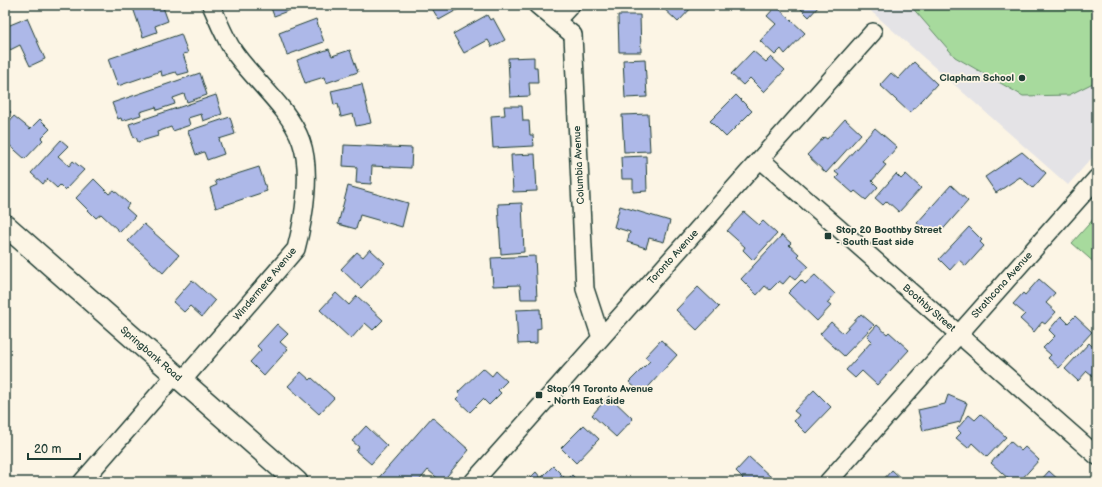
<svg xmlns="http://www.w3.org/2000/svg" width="1102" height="487" viewBox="0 0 1102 487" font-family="'Balsamiq Sans',sans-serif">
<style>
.built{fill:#e4e3e6}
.green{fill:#a7da9d;stroke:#638c68}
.building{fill:#adb8e8;stroke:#1f3d34}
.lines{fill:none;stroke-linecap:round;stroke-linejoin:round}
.minor-casing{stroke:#1f3d34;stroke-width:20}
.major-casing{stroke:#1f3d34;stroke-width:24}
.minor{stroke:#fcf5e5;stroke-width:17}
.major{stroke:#fcf5e5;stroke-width:21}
.poi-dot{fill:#1f3d34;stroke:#fcf5e5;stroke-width:1.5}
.labels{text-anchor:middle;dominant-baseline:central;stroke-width:3.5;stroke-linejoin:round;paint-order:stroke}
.poi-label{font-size:10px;font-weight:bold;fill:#1f3d34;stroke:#fcf5e5;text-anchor:start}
.street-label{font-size:10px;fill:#1f3d34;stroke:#fcf5e5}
</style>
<rect width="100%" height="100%" fill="#fcf5e5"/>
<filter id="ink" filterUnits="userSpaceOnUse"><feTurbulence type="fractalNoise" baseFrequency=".025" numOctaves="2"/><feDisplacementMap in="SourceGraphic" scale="8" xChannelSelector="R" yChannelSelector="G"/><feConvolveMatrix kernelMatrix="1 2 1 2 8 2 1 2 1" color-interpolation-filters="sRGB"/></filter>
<g filter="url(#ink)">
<path class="built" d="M 864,5 L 1097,5 L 1097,152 L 1068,185 Z"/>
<path class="green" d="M 910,5 L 1097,5 L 1097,81 L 1069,95 L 1023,96 L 955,57 Z
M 1097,215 L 1097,265 L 1072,243 Z"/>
<path class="building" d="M 132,5 L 166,5 L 163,7 L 168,21 L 155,26 L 157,32 L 143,37 Z
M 270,5 L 295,5 L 296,8 L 274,16 Z
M 430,5 L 463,5 L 464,6 L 439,20 Z
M 660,5 L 694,5 L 678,22 Z
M 797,5 L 838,5 L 838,6 L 819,6 L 809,17 Z
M 776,6 L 805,33 L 785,54 L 781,49 L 775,55 L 760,41 L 776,24 L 767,16 Z
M 487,15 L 490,20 L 493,18 L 505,40 L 492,47 L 488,40 L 464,53 L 453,34 Z
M 618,15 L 640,15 L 641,52 L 619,52 Z
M 27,18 L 45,59 L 30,66 L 20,45 L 10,50 L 5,39 L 5,27 Z
M 316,19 L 324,42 L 287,55 L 279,33 Z
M 181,34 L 188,53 L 183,54 L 189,72 L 178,75 L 176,72 L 162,76 L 161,71 L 118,86 L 108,59 Z
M 329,49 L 332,56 L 350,50 L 358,72 L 326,83 L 324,77 L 305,83 L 297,60 Z
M 753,51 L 766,62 L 771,57 L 785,70 L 764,92 L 750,78 L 743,85 L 731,74 Z
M 534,57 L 534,67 L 537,67 L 538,83 L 529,83 L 530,96 L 510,97 L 508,58 Z
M 645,59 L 647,97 L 625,98 L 623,60 Z
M 914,62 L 937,84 L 910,113 L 880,85 L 891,73 L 898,79 Z
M 200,73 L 207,95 L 187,102 L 184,94 L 173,98 L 175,104 L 157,110 L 156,107 L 140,112 L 141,115 L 122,121 L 121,118 L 118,119 L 112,103 Z
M 362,84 L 371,123 L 356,126 L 353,114 L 341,117 L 338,104 L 334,105 L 331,91 Z
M 216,95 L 222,114 L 203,121 L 201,114 L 188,118 L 190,125 L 173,131 L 171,127 L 157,132 L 158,136 L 138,142 L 136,137 L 134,138 L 129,124 Z
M 736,95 L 752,111 L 726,137 L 710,121 Z
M 5,106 L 11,112 L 5,118 Z
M 504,106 L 522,106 L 523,121 L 529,121 L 530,135 L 533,135 L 534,146 L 493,148 L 491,116 L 505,115 Z
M 648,114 L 650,151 L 624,152 L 622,115 Z
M 14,116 L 30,129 L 40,119 L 50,129 L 41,138 L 43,140 L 25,159 L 6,142 L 8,140 L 5,137 L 5,126 Z
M 230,117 L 235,134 L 219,139 L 224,154 L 207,160 L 204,152 L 196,155 L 188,131 Z
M 845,119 L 861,134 L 826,173 L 807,155 L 824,137 L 827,139 Z
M 875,128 L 897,147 L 883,163 L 886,165 L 872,181 L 878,187 L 866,200 L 855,191 L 853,193 L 836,178 L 839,175 L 835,172 Z
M 61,140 L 68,146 L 58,156 L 69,166 L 73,161 L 84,170 L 65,190 L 60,185 L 57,188 L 47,179 L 43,184 L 31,173 Z
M 344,145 L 412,148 L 411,168 L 372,166 L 371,184 L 356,183 L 357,167 L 343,166 Z
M 1022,152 L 1046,173 L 1033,188 L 1020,177 L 996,193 L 985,177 Z
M 535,154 L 537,191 L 513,192 L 511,155 Z
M 646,156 L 647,191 L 633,192 L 633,179 L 622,179 L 621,157 Z
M 259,167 L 267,191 L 216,208 L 210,188 L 217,185 L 215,181 Z
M 896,174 L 901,179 L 906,174 L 921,188 L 899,212 L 887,201 L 883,205 L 875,198 Z
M 94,179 L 109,194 L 114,190 L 129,204 L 126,208 L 135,216 L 120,232 L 101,214 L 96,218 L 76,198 Z
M 951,185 L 968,201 L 938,235 L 931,229 L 928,233 L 917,223 Z
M 348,186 L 408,203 L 402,227 L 360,215 L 356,229 L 338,224 Z
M 522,203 L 524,252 L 501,254 L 498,204 Z
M 620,206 L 670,221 L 664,242 L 649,238 L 646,248 L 627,242 L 630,232 L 614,227 Z
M 744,212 L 759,225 L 763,221 L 777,234 L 753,260 L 743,250 L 745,247 L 727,231 Z
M 144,224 L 179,255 L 163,273 L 128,241 Z
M 969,227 L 982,240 L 980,242 L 984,246 L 966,266 L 959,260 L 950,270 L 939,259 Z
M 782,235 L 791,243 L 789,245 L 799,254 L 797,256 L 808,266 L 795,280 L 790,276 L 783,284 L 779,281 L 770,290 L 765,286 L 757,295 L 741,279 Z
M 370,249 L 385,263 L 361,288 L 341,269 L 357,252 L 363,257 Z
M 535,256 L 537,299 L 521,299 L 520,285 L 493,286 L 491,258 Z
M 815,275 L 835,294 L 827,303 L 831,306 L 817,321 L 788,293 L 801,280 L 805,284 Z
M 1039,279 L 1055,293 L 1046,303 L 1056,312 L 1045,324 L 1042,322 L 1034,332 L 1020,319 L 1025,314 L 1013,304 L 1023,293 L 1025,295 Z
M 192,280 L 215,301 L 202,317 L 190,306 L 184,312 L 173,302 Z
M 698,287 L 719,307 L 697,330 L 676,310 Z
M 336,293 L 349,305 L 357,296 L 383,320 L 373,330 L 365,323 L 351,339 L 320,310 Z
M 540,309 L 541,328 L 537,329 L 537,343 L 518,344 L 516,310 Z
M 861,314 L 874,325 L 844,356 L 820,334 L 831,322 L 843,333 Z
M 1061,316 L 1068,323 L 1075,316 L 1092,332 L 1059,368 L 1048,358 L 1051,355 L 1043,348 L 1055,336 L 1049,330 Z
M 277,324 L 288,334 L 280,342 L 288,349 L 264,376 L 250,362 L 261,350 L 257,346 Z
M 877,325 L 887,334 L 889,332 L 909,350 L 877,385 L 862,371 L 855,378 L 846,370 L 872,341 L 867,336 Z
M 661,340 L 677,355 L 642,394 L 629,382 L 650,361 L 645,357 Z
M 1089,343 L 1097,351 L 1097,379 L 1087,371 L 1078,381 L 1065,369 Z
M 483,368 L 492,376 L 496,371 L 507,381 L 498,390 L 501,393 L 489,405 L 483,399 L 470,412 L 456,399 L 460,395 L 458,392 Z
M 301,372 L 310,380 L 312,378 L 334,398 L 319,414 L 288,386 Z
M 814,390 L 831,407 L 806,433 L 794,421 L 799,415 L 794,411 Z
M 948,395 L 967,403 L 960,422 L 923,431 L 918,410 L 945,404 Z
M 609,396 L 633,419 L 616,437 L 592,415 Z
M 981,414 L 1006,437 L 987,457 L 972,443 L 968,448 L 956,438 L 961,433 L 957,429 L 969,415 L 975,420 Z
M 432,417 L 469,450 L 442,482 L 428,470 L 418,482 L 375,482 Z
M 584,425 L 599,439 L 576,463 L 561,448 Z
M 366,426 L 387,446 L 371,464 L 356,451 L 359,447 L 352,441 Z
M 1010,441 L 1021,451 L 1025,447 L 1039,460 L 1019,482 L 1012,482 L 991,463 Z
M 749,457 L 771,477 L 766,482 L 733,482 L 736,479 L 739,482 L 743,478 L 736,471 Z
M 553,466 L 567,480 L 572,475 L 579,482 L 526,482 L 536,472 L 541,478 Z
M 892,470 L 905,482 L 881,482 Z
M 1049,471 L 1061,482 L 1039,482 Z"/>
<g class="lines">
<g class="minor-casing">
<path id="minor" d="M 537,5 L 573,35 L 585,289 L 601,338
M 556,21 L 571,5
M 760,159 L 1097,456
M 182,381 L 296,249 C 304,219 312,171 301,141 C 290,110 257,83 237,56 C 226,42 219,22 211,5
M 82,482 L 175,375
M 473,482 L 873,32
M 828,482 L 1097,178"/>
</g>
<g class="major-casing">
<path id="major" d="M 5,225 L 297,482"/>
</g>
<use href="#minor" class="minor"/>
<use href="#major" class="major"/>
</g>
</g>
<g class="poi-dot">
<circle cx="1022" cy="78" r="4"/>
<rect x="824" y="232" width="8" height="8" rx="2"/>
<rect x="535" y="391" width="8" height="8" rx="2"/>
</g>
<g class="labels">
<g class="poi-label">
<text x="1014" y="78" text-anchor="end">Clapham School</text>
<text x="836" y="230">Stop 20 Boothby Street<tspan x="836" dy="12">- South East side</tspan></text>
<text x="547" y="389">Stop 19 Toronto Avenue<tspan x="547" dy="12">- North East side</tspan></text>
</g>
<g class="street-label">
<text transform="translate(579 165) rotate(-93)">Columbia Avenue</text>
<text transform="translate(673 257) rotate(-48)">Toronto Avenue</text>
<text transform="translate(265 284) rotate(-50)">Windermere Avenue</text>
<text transform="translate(1002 285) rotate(-48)">Strathcona Avenue</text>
<text transform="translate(929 308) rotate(41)">Boothby Street</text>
<text transform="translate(151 354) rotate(41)">Springbank Road</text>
</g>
</g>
<rect width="1102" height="487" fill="none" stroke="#fcf5e5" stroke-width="20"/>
<rect x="10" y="10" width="1082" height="467" fill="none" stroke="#1f3d34" stroke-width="1.5" filter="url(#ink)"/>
<path d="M28 453v6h52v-6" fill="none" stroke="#1f3d34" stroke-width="2"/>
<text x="34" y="453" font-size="12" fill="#1f3d34" stroke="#fcf5e5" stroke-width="3" paint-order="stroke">20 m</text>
</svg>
